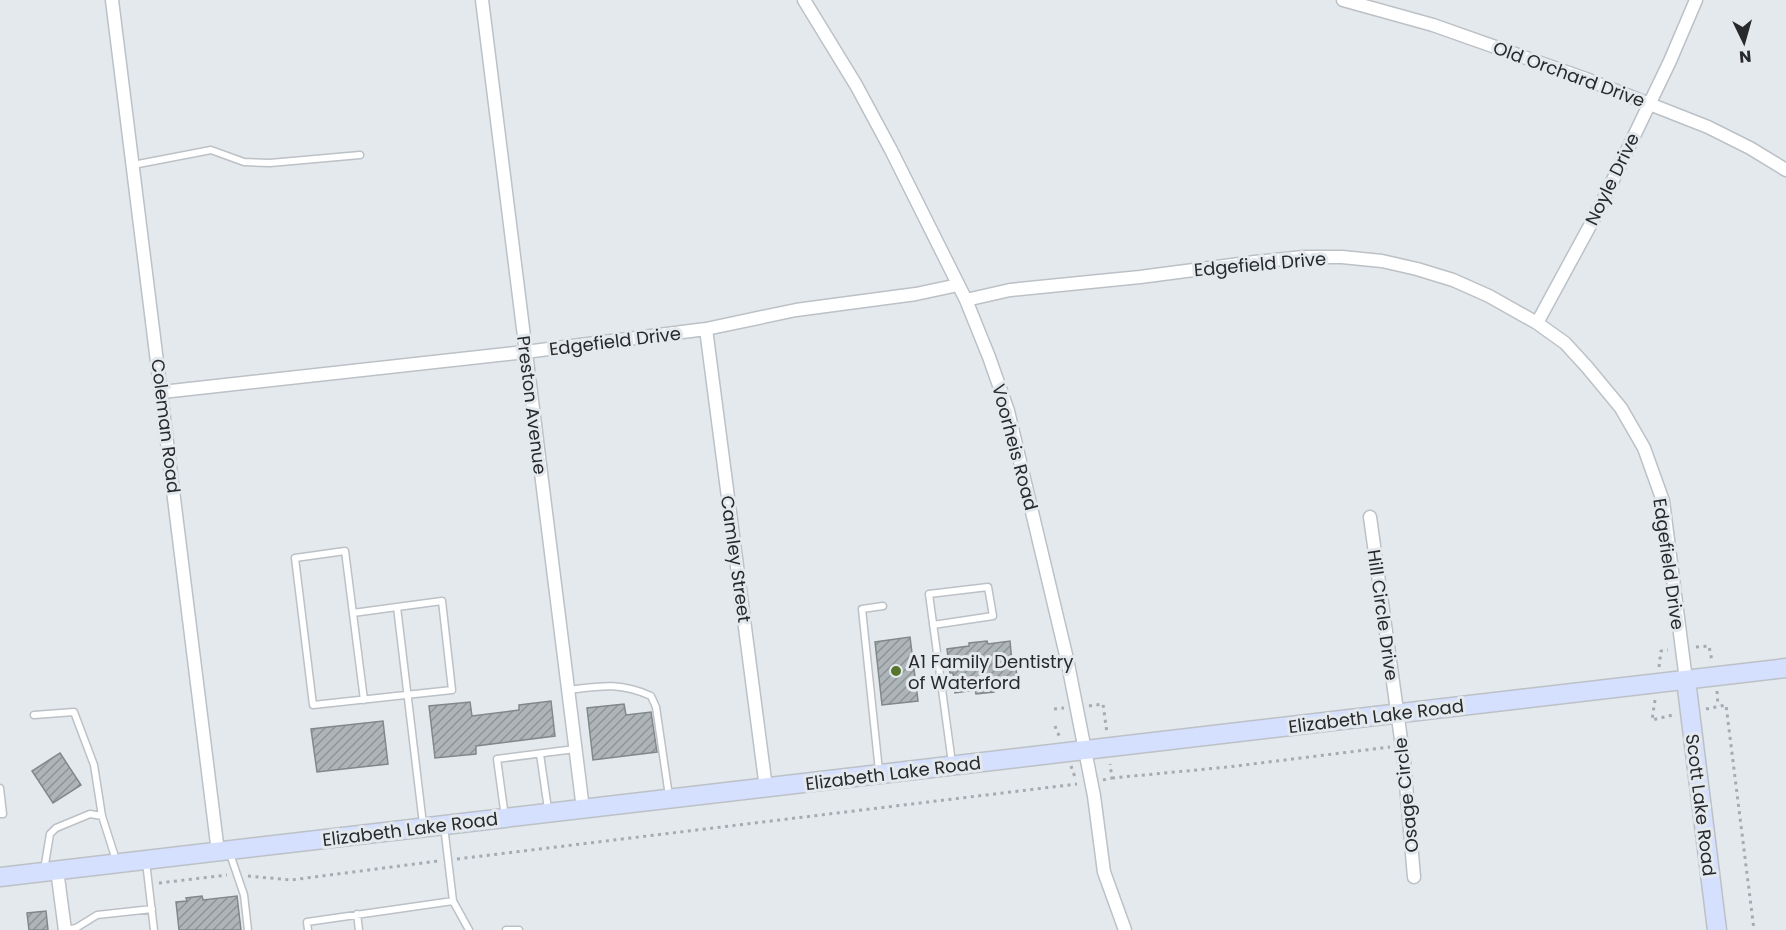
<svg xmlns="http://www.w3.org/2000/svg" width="1786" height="930" viewBox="0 0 1786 930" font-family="Poppins,sans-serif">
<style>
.building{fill:url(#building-hatch);stroke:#81888a;stroke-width:1.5}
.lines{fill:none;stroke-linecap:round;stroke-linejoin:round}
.lane-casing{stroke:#bcc1c6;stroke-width:9}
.street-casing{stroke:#bcc1c6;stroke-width:15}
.secondary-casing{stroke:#bcc1c6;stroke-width:21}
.path{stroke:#a7abb0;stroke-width:3;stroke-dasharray:3 4.5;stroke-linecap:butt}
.lane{stroke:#fff;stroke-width:6}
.street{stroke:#fff;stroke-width:12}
.secondary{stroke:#d5dffe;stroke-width:18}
.poi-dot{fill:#58752b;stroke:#e4e9ee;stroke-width:2}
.labels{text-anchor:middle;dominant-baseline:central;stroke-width:6;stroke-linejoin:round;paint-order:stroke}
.street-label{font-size:18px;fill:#27292b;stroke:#e4e9ee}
.poi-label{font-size:18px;fill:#27292b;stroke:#e4e9ee;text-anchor:start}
</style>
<defs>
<pattern id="building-hatch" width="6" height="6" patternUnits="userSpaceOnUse" patternTransform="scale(1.5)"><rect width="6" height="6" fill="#aeb5b8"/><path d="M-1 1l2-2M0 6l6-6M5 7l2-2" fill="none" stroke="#8e9396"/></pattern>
</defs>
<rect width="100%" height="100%" fill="#e4e9ee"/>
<path class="building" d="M 910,637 L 918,701 L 882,705 L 875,642 Z
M 987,641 L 988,644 L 1010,641 L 1012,662 L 1015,661 L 1018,685 L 993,688 L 994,692 L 976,694 L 975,690 L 955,693 L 953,673 L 950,673 L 947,649 L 969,646 L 969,643 Z
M 551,701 L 555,736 L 476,746 L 476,754 L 435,758 L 429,706 L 470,702 L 472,716 L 519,710 L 519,705 Z
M 624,704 L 626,715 L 651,712 L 657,752 L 593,760 L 587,708 Z
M 383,721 L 388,764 L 317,772 L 311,729 Z
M 60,753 L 81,785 L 53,803 L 32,771 Z
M 202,896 L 203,900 L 237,896 L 241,930 L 179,930 L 176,902 L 187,901 L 186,898 Z
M 46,911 L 48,930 L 29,930 L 27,913 Z"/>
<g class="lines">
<g class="lane-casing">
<path id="lane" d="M 133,165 L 211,150 L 244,162 L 270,163 L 360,155
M 353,613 L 397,607
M 933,625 L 993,616 L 988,587 L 929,594 L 952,763
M 568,690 C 601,686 619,682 651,696 L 656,707 L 669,796
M 364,700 L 345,551 L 295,558 L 313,705 L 452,690 L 442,601 L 397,607 L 423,824
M 34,715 L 74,712 L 94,765 L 102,816
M 540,754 L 548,809
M 879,771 L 862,609 L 883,606
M 0,788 L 3,814 L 0,814
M 505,817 L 497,759 L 575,749
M 444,826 L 453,901 L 469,930
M 229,851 L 244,895 L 248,930
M 146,862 L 154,930
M 44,870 L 50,834 L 56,828 L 90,814 L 102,816 L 116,860
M 357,914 L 359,930
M 65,930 L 76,928 L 97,915 L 152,909
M 308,930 L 307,922 L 453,901
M 506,930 L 519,930"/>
</g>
<g class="street-casing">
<path id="street" d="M 112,0 L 218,852
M 482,0 L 583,809
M 804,0 L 856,85 L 891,150 L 966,300 L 989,357 L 1008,411 L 1067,659 L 1094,796 L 1104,872 L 1125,930
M 1343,0 L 1433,25 L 1586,79 L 1708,127 L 1750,148 L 1786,170
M 966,300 L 1010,290 L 1140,277 L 1255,262 L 1303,257 L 1342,257 L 1382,261 L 1417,269 L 1453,280 L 1489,296 L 1537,323 L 1565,343 L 1587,367 L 1621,408 L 1644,448 L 1663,501 L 1686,680
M 1537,323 L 1599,209 L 1670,61 L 1696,0
M 706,329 L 766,788
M 162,392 L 525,352 L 706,329 L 796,310 L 916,294 L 958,285
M 1370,517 L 1404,761 L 1414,877
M 57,870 L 65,930"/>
</g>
<g class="secondary-casing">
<path id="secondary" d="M 1686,680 L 1717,930
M 0,877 L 1786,668"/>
</g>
<path class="path" d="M 1696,647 L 1709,646 L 1712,661
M 1659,667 L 1661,651 L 1668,650
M 1717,691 L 1718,706
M 1655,700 L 1652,720 L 1673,715
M 1089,706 L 1103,704 L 1107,733
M 1054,709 L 1064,708
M 1706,709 L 1726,705 L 1754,930
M 1055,726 L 1060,738
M 1071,766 L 1076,780
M 1112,778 L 1228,767 L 1390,747
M 1103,780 L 1112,778 L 1110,764
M 457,859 L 1077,784
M 248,876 L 291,880 L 438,861
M 159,883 L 227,875"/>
<use href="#lane" class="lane"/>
<use href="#street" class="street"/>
<use href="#secondary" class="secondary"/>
</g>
<circle class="poi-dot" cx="896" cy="671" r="6"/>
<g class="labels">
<g class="street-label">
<text transform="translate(1569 74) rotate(20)">Old Orchard Drive</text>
<text transform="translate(1612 179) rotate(-64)">Noyle Drive</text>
<text transform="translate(1260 264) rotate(-5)">Edgefield Drive</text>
<text transform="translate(615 341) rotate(-7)">Edgefield Drive</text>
<text transform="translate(532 405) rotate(83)">Preston Avenue</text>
<text transform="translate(166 426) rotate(83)">Coleman Road</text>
<text transform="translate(1015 447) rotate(75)">Voorheis Road</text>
<text transform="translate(736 559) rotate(82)">Camley Street</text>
<text transform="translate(1669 564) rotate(82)">Edgefield Drive</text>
<text transform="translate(1383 615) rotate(82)">Hill Circle Drive</text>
<text transform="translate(1376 716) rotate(-7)">Elizabeth Lake Road</text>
<text transform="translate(893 773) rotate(-7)">Elizabeth Lake Road</text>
<text transform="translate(1406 795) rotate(-96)">Osage Circle</text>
<text transform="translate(1701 805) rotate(83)">Scott Lake Road</text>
<text transform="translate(410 829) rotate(-7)">Elizabeth Lake Road</text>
</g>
<g class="poi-label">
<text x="908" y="661">A1 Family Dentistry<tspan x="908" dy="21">of Waterford</tspan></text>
</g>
</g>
<g transform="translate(1744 42) rotate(175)" stroke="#e4e9ee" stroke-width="4.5" paint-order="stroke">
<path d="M0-4.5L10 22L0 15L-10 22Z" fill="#27292b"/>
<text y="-9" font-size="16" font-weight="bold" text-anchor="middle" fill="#27292b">N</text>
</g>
</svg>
